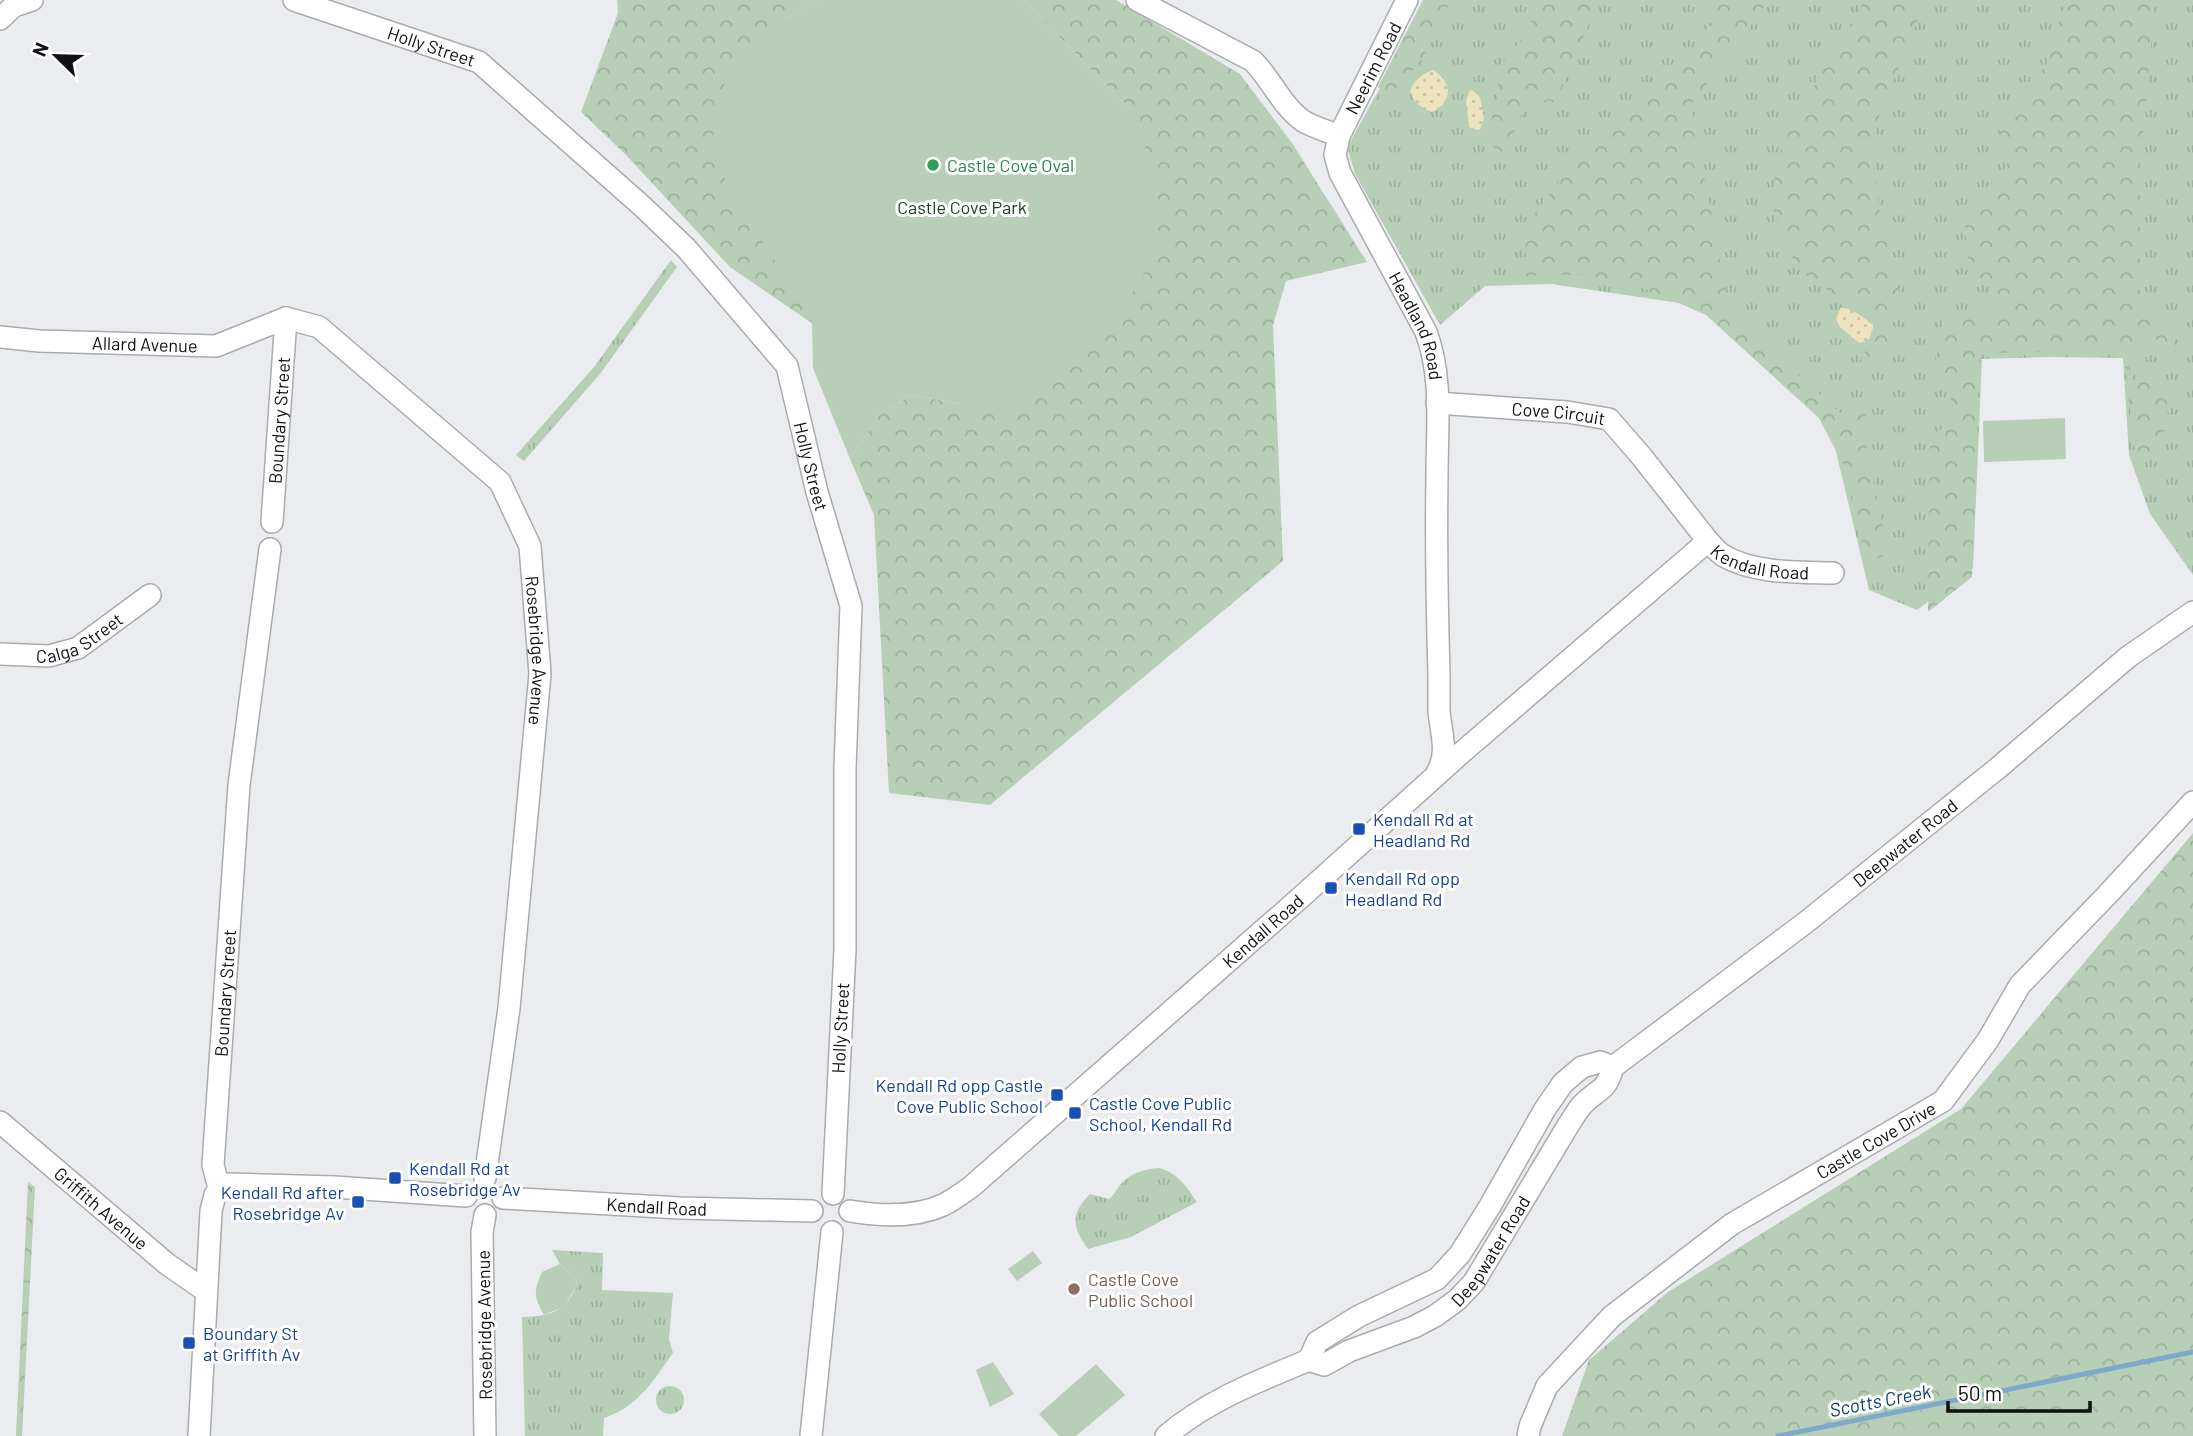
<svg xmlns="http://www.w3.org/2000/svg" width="2193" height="1436" viewBox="0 0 2193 1436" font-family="Barlow,sans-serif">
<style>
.grass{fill:url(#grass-tufts)}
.forest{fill:url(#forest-crowns)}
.sand{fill:url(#sand-dots)}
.park{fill:#b7cfb6}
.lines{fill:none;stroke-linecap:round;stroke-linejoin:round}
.stream{stroke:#7fa9cb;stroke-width:5}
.street-casing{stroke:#a9abae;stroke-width:24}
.street{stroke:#fff;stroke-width:21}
.leisure-dot{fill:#2e9e5b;stroke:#fff;stroke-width:2.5}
.transit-dot{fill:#1a4fb4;stroke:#fff;stroke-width:2.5}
.education-dot{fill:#8d6e63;stroke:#fff;stroke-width:2.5}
.labels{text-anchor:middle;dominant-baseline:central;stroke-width:6;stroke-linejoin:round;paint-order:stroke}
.street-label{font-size:18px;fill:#0f1011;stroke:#fff}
.leisure-label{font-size:18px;fill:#27864d;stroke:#fff;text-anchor:start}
.park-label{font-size:18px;fill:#144816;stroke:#fff}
.transit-label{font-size:18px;fill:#164399;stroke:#fff;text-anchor:start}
.education-label{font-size:18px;fill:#785e54;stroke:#fff;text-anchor:start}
.water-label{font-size:19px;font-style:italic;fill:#0f4263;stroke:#fff}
</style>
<defs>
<pattern id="grass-tufts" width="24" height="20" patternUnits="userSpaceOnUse" patternTransform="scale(1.75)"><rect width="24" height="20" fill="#b7cfb6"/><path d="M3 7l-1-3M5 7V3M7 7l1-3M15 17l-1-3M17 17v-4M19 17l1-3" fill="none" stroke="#9cb19b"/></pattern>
<pattern id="forest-crowns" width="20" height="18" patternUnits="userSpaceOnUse" patternTransform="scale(1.75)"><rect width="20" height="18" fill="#b7cfb6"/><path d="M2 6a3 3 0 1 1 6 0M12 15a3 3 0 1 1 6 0" fill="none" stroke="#9cb19b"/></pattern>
<pattern id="sand-dots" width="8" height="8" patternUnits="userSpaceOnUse" patternTransform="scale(1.75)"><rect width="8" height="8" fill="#ede3be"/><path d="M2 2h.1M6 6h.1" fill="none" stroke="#cac2a2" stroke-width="1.8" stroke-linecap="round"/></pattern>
</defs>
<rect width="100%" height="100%" fill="#eaecf0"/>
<path class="grass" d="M 1429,0 L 2193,0 L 2193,575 L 2150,514 L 2129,455 L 2123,358 L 2049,357 L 1982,359 L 1973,568 L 1917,610 L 1869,590 L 1829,422 L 1699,306 L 1552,284 L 1485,286 L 1440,325 L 1355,174 L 1348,150 L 1351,140 Z
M 671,260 L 677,267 L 600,374 L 524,461 L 516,455 L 594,367 Z
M 1159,1168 C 1178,1173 1186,1186 1197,1202 L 1131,1237 L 1088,1249 C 1071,1227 1071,1213 1090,1194 L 1109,1199 C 1115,1194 1116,1190 1120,1185 C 1130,1173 1144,1169 1159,1168 Z
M 552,1250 L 603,1253 L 602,1290 L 673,1293 L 669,1339 L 673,1353 C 653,1381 639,1406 604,1418 L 603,1436 L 525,1436 L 522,1317 C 551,1316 563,1313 577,1286 L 576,1279 L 560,1264 Z
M656 1400a14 14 0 1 1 28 0a14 14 0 1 1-28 0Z"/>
<path class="forest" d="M 617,0 L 819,0 L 784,19 L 813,324 L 730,267 L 626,155 L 581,112 L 618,13 Z
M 1023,0 L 1116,0 L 1240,74 L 1292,143 L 1367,262 L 1286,281 L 1273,325 L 1283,561 L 990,805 L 889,793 L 874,515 L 850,459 L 880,414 L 911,395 L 961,404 L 1131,110 Z
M 1423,0 L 1451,0 L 1423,58 L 1389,96 L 1378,87 Z
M 1540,0 L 1599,0 L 1557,100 L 1551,103 L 1536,101 C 1530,107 1520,115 1517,122 C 1511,134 1517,145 1504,153 L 1491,146 L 1487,139 L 1487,132 L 1498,100 L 1499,67 L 1525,36 Z
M 1713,0 L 1768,0 L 1735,49 L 1691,104 L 1730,314 L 1846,418 L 1859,409 L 1866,413 L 1865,439 L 1887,547 L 1885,556 L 1877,558 L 1863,550 L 1845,468 L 1819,418 L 1706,315 L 1649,290 L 1585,274 L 1526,276 L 1525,226 L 1571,166 L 1645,86 L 1681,71 L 1713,20 Z
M 1865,0 L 1926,0 L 1876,124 L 1873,155 L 1877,195 L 1899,291 L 1888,345 L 1873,364 L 1860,360 L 1882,324 L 1811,280 L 1795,262 L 1784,244 L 1774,214 L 1772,196 L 1777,161 L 1786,134 Z
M 2066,0 L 2155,0 L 2140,168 L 2140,309 C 2160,321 2171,327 2177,352 L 2170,351 L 2140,325 L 2130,369 L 2133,381 L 2147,377 L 2164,382 L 2169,423 L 2149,460 L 2143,464 L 2136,462 L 2123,348 L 1979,354 L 1972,577 L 1928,612 L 1930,435 L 1944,428 L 1953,405 L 1936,361 L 1943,320 L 1989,314 L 1997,308 L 1998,299 L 1992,286 L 1977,279 L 1970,280 L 1964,211 L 2003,171 L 2012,156 L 1998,128 L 2047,63 Z
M 2193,833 L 2193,1436 L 1562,1436 L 1589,1360 L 1668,1292 L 1961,1109 Z
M 28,1182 L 35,1187 L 22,1436 L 16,1436 Z"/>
<path class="sand" d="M 1433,70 C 1452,82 1454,101 1432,112 C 1422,108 1414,103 1410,92 C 1413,81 1422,74 1433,70 Z
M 1472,90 L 1480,97 L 1484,118 L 1480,129 L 1476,130 L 1469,127 L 1466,101 L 1469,92 Z
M 1840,308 C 1852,307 1864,318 1873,325 C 1873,335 1869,342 1859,343 L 1840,327 L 1836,319 Z"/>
<path class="park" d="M 819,0 L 1023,0 L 1131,110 L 1158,182 L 1158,239 L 1141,280 L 1104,336 L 1064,375 L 1018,404 L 961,404 L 911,395 L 880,414 L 850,459 L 813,368 L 812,322 L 726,182 L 713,134 L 725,80 L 784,19 Z
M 2065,418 L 2066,459 L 1984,462 L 1983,421 Z
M 1033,1251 L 1042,1263 L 1017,1281 L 1008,1269 Z
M 560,1264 L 576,1279 L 577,1286 L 563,1307 L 544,1315 C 534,1297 533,1292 542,1272 Z
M 993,1362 L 1014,1394 L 990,1407 L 976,1370 Z
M 1096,1364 L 1125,1395 L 1076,1436 L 1059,1436 L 1039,1414 Z"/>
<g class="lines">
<path class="stream" d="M 1778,1436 L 2193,1352"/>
<g class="street-casing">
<g id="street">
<path id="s1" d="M 294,0 L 479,62 L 642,206 L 686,248 L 787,366 L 817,492 L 851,606 L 845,768 L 845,949 L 833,1194"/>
<path d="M 1137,0 L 1253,61 C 1271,79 1282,106 1303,121 C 1313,127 1327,131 1339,136"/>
<path id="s2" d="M 1407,0 L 1339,136 L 1335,155 L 1340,173 L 1426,332 C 1443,377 1437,428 1437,475 C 1436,541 1437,607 1439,674 C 1439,686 1439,699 1439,711 C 1441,734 1449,753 1437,773"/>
<path d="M 0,19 L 14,6 L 32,0"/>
<path id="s3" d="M 286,318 L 319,327 L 500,482 L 530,546 L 540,674 L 509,1008 L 485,1178"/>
<path id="s4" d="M 0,337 L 39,341 L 216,346 L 286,318"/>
<path id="s5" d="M 1437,403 L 1567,412 L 1609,419 L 1642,457 L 1708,541"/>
<path id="s6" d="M 272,522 L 286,318"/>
<path id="s7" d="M 0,654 L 49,656 L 78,648 L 150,595"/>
<path id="s8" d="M 0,1122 L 167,1264 L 206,1291"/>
<path d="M 219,1188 L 228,1184 L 334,1187 L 466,1196"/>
<path id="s9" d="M 503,1198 L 680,1208 L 812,1211"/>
<path id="s10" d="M 850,1211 C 880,1216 915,1218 943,1205 C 953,1200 962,1193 971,1187 L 1300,898 L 1460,754 L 1708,541 C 1713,546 1718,553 1724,556 C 1756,574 1798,572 1833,573"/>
<path d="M 1309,1360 L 1317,1342 L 1359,1316 L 1437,1279 L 1460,1254 L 1490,1206 L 1545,1109 L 1563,1083 L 1582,1067 L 1600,1062 L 1613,1067"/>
<path id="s11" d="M 199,1436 L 211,1211 L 215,1195 L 219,1188 L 213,1165 L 239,785 L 270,549"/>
<path d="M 485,1436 L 482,1232 L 485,1215"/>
<path d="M 811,1436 L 832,1232"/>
<path id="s12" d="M 1166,1436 C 1208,1400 1259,1381 1309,1360 L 1324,1365 L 1349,1351 L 1414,1327 L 1435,1316 L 1457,1300 L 1474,1282 L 1569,1124 C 1573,1118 1577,1111 1582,1105 C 1597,1089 1606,1093 1613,1067 L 1805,923 L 1998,768 L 2128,657 L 2193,612"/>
<path id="s13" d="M 1528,1436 L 1530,1426 L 1547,1386 L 1612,1316 L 1732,1224 L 1943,1101 L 1988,1040 L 2020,985 L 2108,894 L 2193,802"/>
</g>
</g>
<use href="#street" class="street"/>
</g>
<circle class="leisure-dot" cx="933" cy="165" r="7"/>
<g class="transit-dot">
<rect x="1352" y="822" width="14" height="14" rx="3.5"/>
<rect x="1324" y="881" width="14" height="14" rx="3.5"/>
<rect x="1050" y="1088" width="14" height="14" rx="3.5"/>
<rect x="1068" y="1106" width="14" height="14" rx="3.5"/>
<rect x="388" y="1171" width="14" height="14" rx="3.5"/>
<rect x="351" y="1195" width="14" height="14" rx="3.5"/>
<rect x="182" y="1336" width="14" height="14" rx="3.5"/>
</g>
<circle class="education-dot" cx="1074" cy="1289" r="7"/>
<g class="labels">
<g class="street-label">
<text stroke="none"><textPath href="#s1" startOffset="145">Holly Street</textPath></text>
<text transform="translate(1373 68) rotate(-63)">Neerim Road</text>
<text stroke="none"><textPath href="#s2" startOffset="362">Headland Road</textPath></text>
<text stroke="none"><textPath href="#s4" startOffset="145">Allard Avenue</textPath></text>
<text stroke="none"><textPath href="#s5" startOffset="122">Cove Circuit</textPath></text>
<text stroke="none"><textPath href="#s6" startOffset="102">Boundary Street</textPath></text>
<text stroke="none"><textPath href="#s1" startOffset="732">Holly Street</textPath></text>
<text stroke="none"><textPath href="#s10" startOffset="1167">Kendall Road</textPath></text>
<text stroke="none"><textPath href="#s7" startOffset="84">Calga Street</textPath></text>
<text stroke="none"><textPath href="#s3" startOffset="448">Rosebridge Avenue</textPath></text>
<text stroke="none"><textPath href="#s12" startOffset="978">Deepwater Road</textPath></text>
<text stroke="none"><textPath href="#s10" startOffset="516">Kendall Road</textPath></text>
<text stroke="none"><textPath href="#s11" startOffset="446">Boundary Street</textPath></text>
<text transform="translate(840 1028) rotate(-87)">Holly Street</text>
<text stroke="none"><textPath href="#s13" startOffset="467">Castle Cove Drive</textPath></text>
<text stroke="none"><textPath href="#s9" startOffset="154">Kendall Road</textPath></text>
<text stroke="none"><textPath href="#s8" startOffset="133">Griffith Avenue</textPath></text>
<text stroke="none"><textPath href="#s12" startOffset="387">Deepwater Road</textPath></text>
<text transform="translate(484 1325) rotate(-91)">Rosebridge Avenue</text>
</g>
<g class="leisure-label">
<text x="947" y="165">Castle Cove Oval</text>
</g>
<g class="park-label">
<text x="962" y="207">Castle Cove Park</text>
</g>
<g class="transit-label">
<text x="1373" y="819">Kendall Rd at<tspan x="1373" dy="21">Headland Rd</tspan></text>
<text x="1345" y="878">Kendall Rd opp<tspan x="1345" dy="21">Headland Rd</tspan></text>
<text x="1043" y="1085" text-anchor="end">Kendall Rd opp Castle<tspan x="1043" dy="21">Cove Public School</tspan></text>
<text x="1089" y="1103">Castle Cove Public<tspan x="1089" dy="21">School, Kendall Rd</tspan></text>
<text x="409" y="1168">Kendall Rd at<tspan x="409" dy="21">Rosebridge Av</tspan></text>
<text x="344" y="1192" text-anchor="end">Kendall Rd after<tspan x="344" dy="21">Rosebridge Av</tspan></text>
<text x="203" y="1333">Boundary St<tspan x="203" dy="21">at Griffith Av</tspan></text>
</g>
<g class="education-label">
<text x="1088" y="1279">Castle Cove<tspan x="1088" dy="21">Public School</tspan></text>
</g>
<g class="water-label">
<text transform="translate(1880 1400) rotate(-11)">Scotts Creek</text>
</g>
</g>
<g transform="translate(56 56) rotate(293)" stroke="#ffffff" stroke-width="5" paint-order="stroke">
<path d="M0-5L12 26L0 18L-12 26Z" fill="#0f1011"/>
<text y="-10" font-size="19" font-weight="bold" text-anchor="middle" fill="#0f1011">N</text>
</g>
<path d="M1948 1401v10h142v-10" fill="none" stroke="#0f1011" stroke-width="3.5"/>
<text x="1958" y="1401" font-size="21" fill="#0f1011" stroke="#ffffff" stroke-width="5" paint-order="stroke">50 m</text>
</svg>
